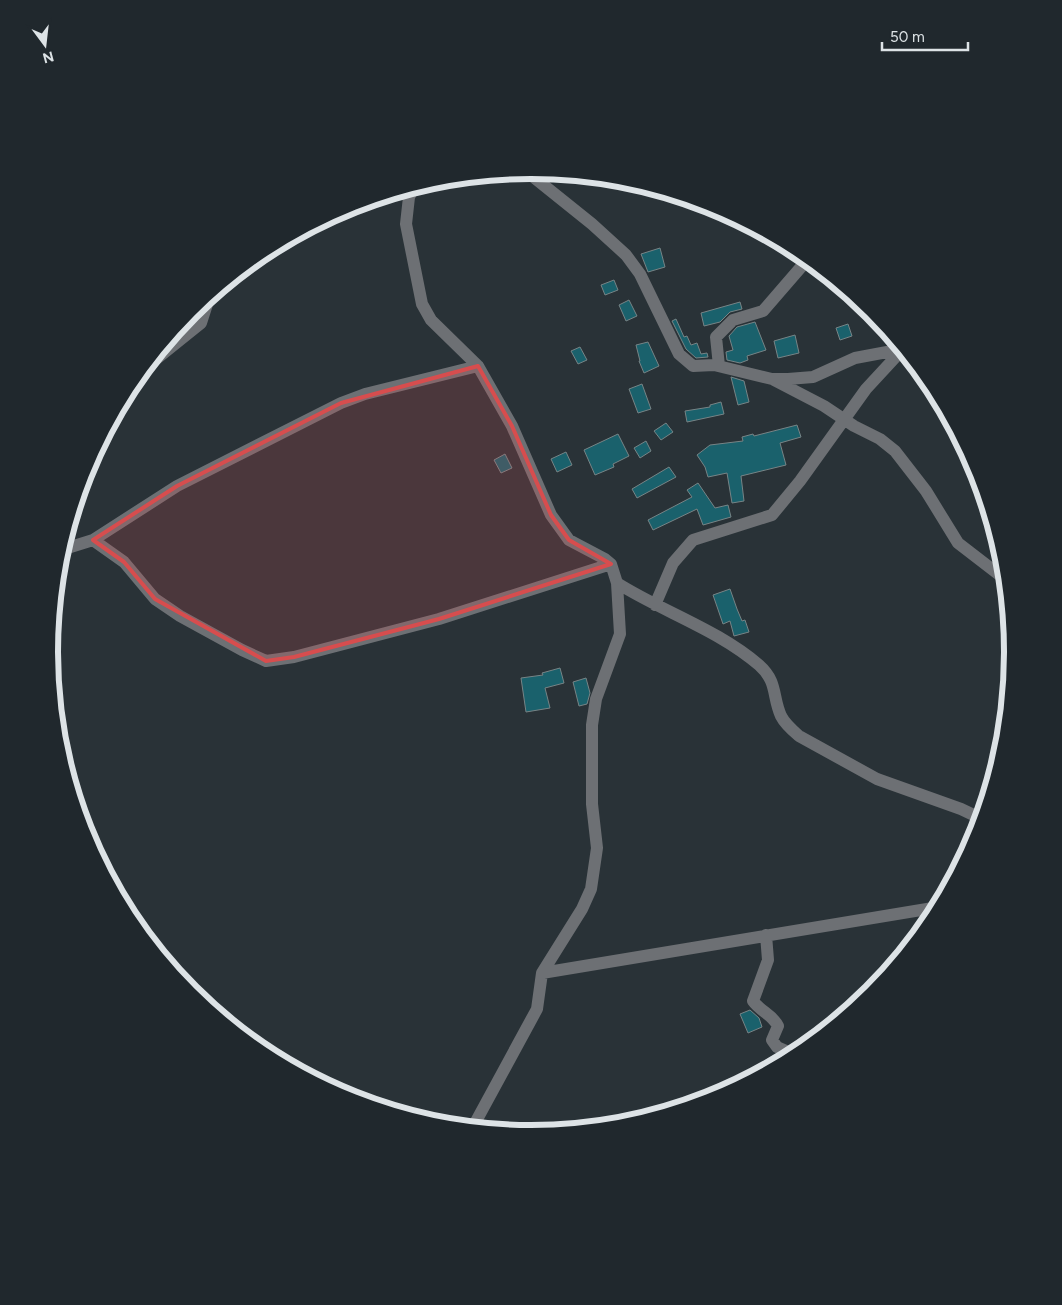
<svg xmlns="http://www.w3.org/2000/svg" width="1062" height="1305" viewBox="0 0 1062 1305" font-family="Figtree,sans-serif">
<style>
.building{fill:#1a616c;stroke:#778486}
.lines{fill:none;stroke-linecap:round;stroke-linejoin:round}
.minor{stroke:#6d7074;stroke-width:12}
.marked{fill:#d74d4e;fill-opacity:0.2;stroke:#d74d4e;stroke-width:4;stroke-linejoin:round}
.rim{fill:none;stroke:#dde3e6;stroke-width:6}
</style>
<rect width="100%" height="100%" fill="#293237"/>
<path class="building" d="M 660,248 L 665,267 L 648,272 L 641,254 Z
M 614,280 L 618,290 L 605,295 L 601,285 Z
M 629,300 L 637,316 L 626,321 L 619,305 Z
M 740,302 L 742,309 L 730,312 L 720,322 L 704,326 L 701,313 Z
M 676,319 L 684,337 L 687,336 L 691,345 L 697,343 L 701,354 L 707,353 L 708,357 L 696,358 L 686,349 L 672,321 Z
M 755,322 L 766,350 L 747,356 L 748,360 L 740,363 L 727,360 L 726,352 L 733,350 L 729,336 L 737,327 Z
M 848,324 L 852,336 L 840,340 L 836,328 Z
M 795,335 L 799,353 L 778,358 L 774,341 Z
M 648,342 L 659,366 L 644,373 L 639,361 L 640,361 L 636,345 Z
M 580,347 L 587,360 L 578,364 L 571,351 Z
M 731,377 L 744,381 L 749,402 L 738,405 Z
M 642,384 L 651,409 L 638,413 L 629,389 Z
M 721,402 L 724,414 L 687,422 L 685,411 L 710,407 L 710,405 Z
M 666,423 L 673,432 L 661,440 L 654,431 Z
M 797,425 L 801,437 L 780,443 L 786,465 L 741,476 L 744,501 L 732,503 L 727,473 L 708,477 L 705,467 L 697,455 L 710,445 L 743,441 L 742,437 L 753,434 L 754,436 Z
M 618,434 L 629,456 L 613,464 L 614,467 L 595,475 L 584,450 Z
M 646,441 L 651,451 L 640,458 L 634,448 Z
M 566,452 L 572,465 L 557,472 L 551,459 Z
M 505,454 L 512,468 L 501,473 L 494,460 Z
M 669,467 L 676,477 L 637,498 L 632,489 Z
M 698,483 L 715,508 L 728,505 L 731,517 L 703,525 L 697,509 L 653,530 L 648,520 L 692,497 L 687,490 Z
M 730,589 L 737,609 L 742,621 L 745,620 L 749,632 L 734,636 L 730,621 L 723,624 L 713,595 Z
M 560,668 L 564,683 L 545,688 L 550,708 L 526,712 L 521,678 L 543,675 L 542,673 Z
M 586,678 L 590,693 L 587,704 L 579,706 L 573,682 Z
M 750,1010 L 759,1018 L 762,1027 L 748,1033 L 740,1014 Z"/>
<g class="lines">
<path class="minor" d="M 526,171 L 592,224 L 626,255 L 640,274 L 679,354 L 693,366 L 714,365 L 772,379 L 788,379 L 813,377 L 855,358 L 903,349
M 414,187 L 409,197 L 406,224 L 422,304 L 431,320 L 478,366 L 512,426 L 551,515 L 569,540 L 605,559 L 611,564 L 617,583 L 620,634 L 596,699 L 592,725 L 592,804 L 597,848 L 591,889 L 582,909 L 542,973 L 537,1009 L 474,1125 L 478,1130
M 719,366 L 716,337 L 733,320 L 763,311 L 808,259
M 140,372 L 201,323 L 210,295
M 774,380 L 824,406 L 854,426 L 880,439 L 895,451 L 926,491 L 958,543 L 1006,580
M 93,540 L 124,562 L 155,599 L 180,616 L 242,650 L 266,661 L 294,657 L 439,619 L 611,564
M 61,550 L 93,540 L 177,486 L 341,403 L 365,394 L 478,366
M 617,583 C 663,612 717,629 759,665 C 778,682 772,696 781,716 C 785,724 792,730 799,736 L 877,779 L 961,809 L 982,819
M 655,605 L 673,563 L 693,540 L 772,515 L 800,481 L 866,389 L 903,349
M 766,935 L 768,960 L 753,1001 C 761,1012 772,1014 778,1026 L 772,1040 L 777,1047 L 795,1055
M 542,973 L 939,907"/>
</g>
<path class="marked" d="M 478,366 L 512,426 L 551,515 L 569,540 L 611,564 L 439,619 L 294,657 L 266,661 L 155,599 L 124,562 L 93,540 L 177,486 L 341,403 Z"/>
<path d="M0 0H1062V1305H0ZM58 652a473 473 0 1 1 946 0a473 473 0 1 1-946 0Z" fill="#20282d" fill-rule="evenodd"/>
<path class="rim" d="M58 652a473 473 0 1 1 946 0a473 473 0 1 1-946 0Z"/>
<g transform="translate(45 45) rotate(165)" stroke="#20282d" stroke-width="4" paint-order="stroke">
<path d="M0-4L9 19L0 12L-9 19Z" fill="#dde3e6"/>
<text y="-8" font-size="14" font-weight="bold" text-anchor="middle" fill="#dde3e6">N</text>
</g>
<path d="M882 42v8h86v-8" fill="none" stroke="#dde3e6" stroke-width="2.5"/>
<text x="890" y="42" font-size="15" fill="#dde3e6" stroke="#20282d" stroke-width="4" paint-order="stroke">50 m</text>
</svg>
